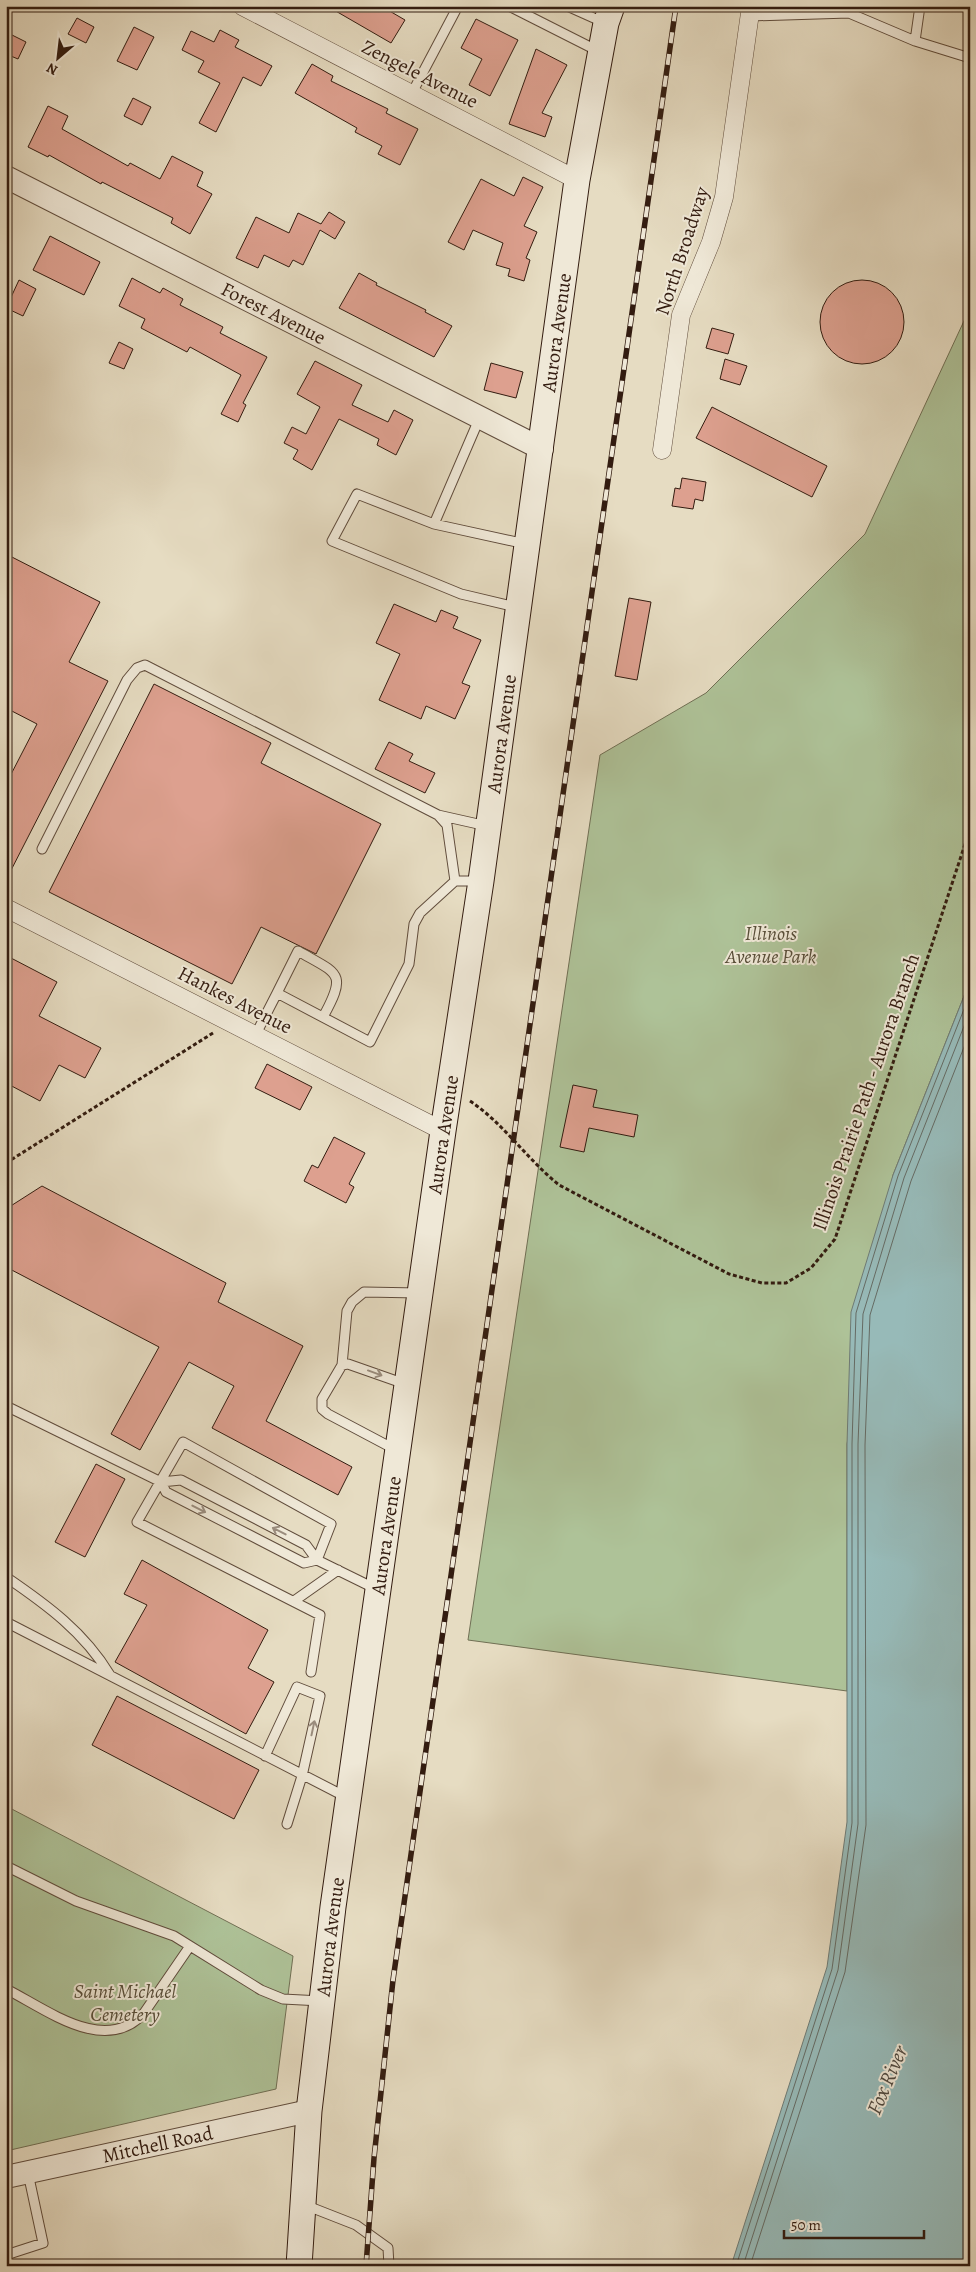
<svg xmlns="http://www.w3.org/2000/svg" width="976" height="2272" viewBox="0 0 976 2272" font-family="Alegreya,serif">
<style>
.green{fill:#aec298;stroke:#706f54}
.water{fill:#97bab8;stroke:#6f7b75}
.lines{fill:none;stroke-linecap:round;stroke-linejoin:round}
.shore{stroke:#656b64;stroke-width:1}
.building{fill:#dda08f;stroke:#331c10}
.service-casing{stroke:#604c3c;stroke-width:11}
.minor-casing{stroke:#604c3c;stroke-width:19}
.tertiary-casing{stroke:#604c3c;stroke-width:24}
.secondary-casing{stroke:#331c10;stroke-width:27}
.path{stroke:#331c10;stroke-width:3;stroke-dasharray:4 2.5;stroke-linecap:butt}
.service{stroke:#efe8d7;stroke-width:9}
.minor{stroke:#efe8d7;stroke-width:18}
.tertiary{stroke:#efe8d7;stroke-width:22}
.secondary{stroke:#efe8d7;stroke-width:25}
.rail-casing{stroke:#331c10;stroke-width:5.5}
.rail{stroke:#efe8d7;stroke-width:4;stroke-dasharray:11;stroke-linecap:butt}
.oneway{stroke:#9a8c7d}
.labels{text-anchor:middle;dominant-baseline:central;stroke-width:4;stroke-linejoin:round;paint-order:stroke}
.street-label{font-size:20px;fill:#331c10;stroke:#efe8d7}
.park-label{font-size:20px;font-style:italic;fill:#584e39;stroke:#efe8d7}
.water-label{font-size:21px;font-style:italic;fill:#514b42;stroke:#efe8d7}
</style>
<rect width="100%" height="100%" fill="#e6dcc2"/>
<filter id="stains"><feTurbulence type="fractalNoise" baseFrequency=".004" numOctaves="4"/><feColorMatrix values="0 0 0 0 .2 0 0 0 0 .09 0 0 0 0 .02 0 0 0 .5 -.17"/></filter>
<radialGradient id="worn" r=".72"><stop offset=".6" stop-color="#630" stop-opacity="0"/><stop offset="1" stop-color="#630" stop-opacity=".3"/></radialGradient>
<path class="green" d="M 970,308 L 970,981 L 893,1175 L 847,1444 L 847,1691 L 468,1640 L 600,755 L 706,693 L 865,534 Z
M 6,1806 L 293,1956 L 276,2089 L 6,2151 Z"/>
<path class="water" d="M 970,981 L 970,2266 L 731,2266 L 827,1967 L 847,1822 L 847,1444 L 851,1312 L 893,1175 Z"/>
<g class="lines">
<path class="shore" d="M 736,2266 L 832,1969 L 852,1823 L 852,1444 L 856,1313 L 898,1176 L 970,994
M 743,2266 L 838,1970 L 858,1824 L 858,1444 L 863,1314 L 904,1178 L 970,1011
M 750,2266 L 845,1972 L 866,1825 L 865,1445 L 870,1315 L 911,1181 L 970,1032"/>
</g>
<path class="building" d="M 327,6 L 381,6 L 405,20 L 391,43 Z
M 77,18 L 94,27 L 86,43 L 68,34 Z
M 476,19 L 518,40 L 490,96 L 469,85 L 482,59 L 461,48 Z
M 134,27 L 154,37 L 137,70 L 117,61 Z
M 220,30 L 239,40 L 235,47 L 272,66 L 261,86 L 243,77 L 216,132 L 199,123 L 220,83 L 198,72 L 204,61 L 182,50 L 191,31 L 214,42 Z
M 6,32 L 26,42 L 18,59 L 6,54 Z
M 536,49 L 567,65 L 542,113 L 552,117 L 545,137 L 509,124 Z
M 312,64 L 333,76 L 331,81 L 388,109 L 386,113 L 418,129 L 400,165 L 378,154 L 382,146 L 355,132 L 357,128 L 295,93 Z
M 133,98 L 151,107 L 142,125 L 124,116 Z
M 48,106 L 68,116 L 62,129 L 128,166 L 130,163 L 160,179 L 172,156 L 203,172 L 197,186 L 212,194 L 190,234 L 171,223 L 173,218 L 102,182 L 101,184 L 49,155 L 48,157 L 28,147 Z
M 523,177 L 543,187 L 524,226 L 537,232 L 526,258 L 530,260 L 524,281 L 508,276 L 510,269 L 496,265 L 503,243 L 473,230 L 464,250 L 448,242 L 481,179 L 514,196 Z
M 329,212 L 345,222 L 335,239 L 320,230 L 303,265 L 293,260 L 289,267 L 264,255 L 258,268 L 236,258 L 256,217 L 289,233 L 298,213 L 321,224 Z
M 50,236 L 100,262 L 84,295 L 33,270 Z
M 359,273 L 377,283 L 376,285 L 426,310 L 425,312 L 452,326 L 434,357 L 339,308 Z
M 132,278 L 160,293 L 163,288 L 183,299 L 180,305 L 223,327 L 220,333 L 267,357 L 243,403 L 246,405 L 238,422 L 221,414 L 241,375 L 190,347 L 187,352 L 141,328 L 145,319 L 119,306 Z
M820 322a42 42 0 1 1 84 0a42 42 0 1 1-84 0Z
M 19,280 L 36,289 L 23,316 L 6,308 Z
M 712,328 L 734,334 L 728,354 L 706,348 Z
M 119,342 L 133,349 L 124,369 L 109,363 Z
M 725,359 L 747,366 L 740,385 L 720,379 Z
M 315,361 L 362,385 L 352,405 L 388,422 L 394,410 L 413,420 L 396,455 L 377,445 L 379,439 L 339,419 L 312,470 L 293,459 L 298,450 L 284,443 L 292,427 L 306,434 L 320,407 L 297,394 Z
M 491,363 L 523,372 L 516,398 L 484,390 Z
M 712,407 L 827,466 L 812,497 L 696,438 Z
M 682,478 L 706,482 L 703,501 L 695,499 L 693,509 L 672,506 L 675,488 L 680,489 Z
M 6,554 L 100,602 L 69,662 L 108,681 L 6,880 L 6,784 L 37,724 L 6,708 Z
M 629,598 L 651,602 L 637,680 L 615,676 Z
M 394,604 L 436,622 L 441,610 L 458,617 L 453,628 L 481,640 L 462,683 L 470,686 L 455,719 L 426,706 L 421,719 L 379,700 L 400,654 L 376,643 Z
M 154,684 L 271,743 L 261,763 L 381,824 L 316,954 L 261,927 L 232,984 L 49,892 Z
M 389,742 L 413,754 L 409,761 L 435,773 L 425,793 L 375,769 Z
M 11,958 L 57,982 L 39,1016 L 101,1048 L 85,1078 L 59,1065 L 40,1101 L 6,1083 L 6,967 Z
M 267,1064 L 312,1087 L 300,1110 L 255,1088 Z
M 573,1085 L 597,1090 L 593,1107 L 638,1115 L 634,1137 L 589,1128 L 584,1152 L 560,1147 Z
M 334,1137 L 365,1153 L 349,1184 L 354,1187 L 346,1203 L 304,1181 L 312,1165 L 318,1168 Z
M 42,1186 L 226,1283 L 218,1302 L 303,1346 L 266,1421 L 352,1467 L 338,1495 L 212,1428 L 234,1386 L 189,1362 L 140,1450 L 111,1434 L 159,1347 L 6,1267 L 6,1209 Z
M 96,1464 L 125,1479 L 85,1557 L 55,1542 Z
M 142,1560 L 268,1630 L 248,1668 L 274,1682 L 246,1734 L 115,1662 L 147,1605 L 124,1594 Z
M 117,1696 L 259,1770 L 234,1819 L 92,1745 Z"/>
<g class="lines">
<g class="service-casing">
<path id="service" d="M 509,6 L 598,51
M 567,6 L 605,23
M 920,6 L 915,41 L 970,58
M 750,16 L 849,13 L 915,41
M 412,93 L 458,6
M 434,524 L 480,417
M 516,607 L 461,594 L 332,541 L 357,494 L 434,524 L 526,544
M 438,815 L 487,826
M 42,849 L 127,680 L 137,668 L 145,665 L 438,815 L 447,825 L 455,881
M 277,993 L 298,951 C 338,974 348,972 323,1017
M 256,1034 L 277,993 L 370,1042 L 409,964 L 414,924 L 420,913 L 455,881 L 479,881
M 342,1365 L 348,1364 L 405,1384
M 6,1406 L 161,1482 L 181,1480 L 306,1545 L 317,1560 L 376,1589
M 396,1450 L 328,1414 L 322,1409 L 322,1399 L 342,1365 L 347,1311 L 352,1302 L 364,1292 L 419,1293
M 161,1482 L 166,1492 L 304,1563 L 317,1560
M 6,1577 C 47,1605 84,1632 110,1675
M 294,1601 L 338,1570
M 6,1622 L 346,1797
M 311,1672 L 320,1615 L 137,1522 L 183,1442 L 331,1524 L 317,1560
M 265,1756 L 297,1687 L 320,1696 L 302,1776 L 287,1824
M 6,1866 L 76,1901 L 174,1936 L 261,1990 L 283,1999 L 321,2001
M 6,1989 C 46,2009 105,2056 144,2013 L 190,1946
M 305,2205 L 356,2225 L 388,2248 L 389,2266
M 6,2255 L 43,2243 L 28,2173"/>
</g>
<g class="minor-casing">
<path id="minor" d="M 242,6 L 577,180
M 662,450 L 681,315 L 711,242 L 724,197 L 751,6
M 6,908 L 443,1131"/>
</g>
<g class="tertiary-casing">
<g id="tertiary">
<path id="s1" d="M 6,177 L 542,449"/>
<path id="s2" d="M 6,2177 L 309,2111"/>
</g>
</g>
<g class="secondary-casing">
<g id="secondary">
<path id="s3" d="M 299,2266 L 309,2111 L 333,1907 L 443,1131 L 481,881 L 577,180 L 606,23 L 612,6"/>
</g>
</g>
<path class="path" d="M 470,1101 C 502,1122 528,1160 559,1185 L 729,1274 L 762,1283 L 786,1283 L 811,1268 L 835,1239 L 970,829
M 6,1163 L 213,1033"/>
<use href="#service" class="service"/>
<use href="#minor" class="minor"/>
<use href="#tertiary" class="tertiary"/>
<use href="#secondary" class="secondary"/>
<g class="rail-casing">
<path id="rail" d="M 366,2266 L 374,2158 L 393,1980 L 676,6"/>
</g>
<use href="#rail" class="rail"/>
</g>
<defs><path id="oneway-shaft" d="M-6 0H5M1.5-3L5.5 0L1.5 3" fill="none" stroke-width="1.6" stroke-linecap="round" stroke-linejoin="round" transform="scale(1.25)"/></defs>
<g class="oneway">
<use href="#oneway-shaft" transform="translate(375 1373) rotate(20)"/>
<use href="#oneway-shaft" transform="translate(199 1509) rotate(27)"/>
<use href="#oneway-shaft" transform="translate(279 1531) rotate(-153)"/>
<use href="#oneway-shaft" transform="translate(313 1728) rotate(-78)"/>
</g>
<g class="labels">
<g class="street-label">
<text transform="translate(420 74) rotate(27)">Zengele Avenue</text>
<text transform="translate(682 251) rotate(-72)">North Broadway</text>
<text stroke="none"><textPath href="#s1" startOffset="300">Forest Avenue</textPath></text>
<text stroke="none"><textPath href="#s3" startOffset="1951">Aurora Avenue</textPath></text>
<text stroke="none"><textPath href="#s3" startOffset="1546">Aurora Avenue</textPath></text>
<text transform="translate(235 1000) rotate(27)">Hankes Avenue</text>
<text transform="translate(866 1092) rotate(-71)">Illinois Prairie Path - Aurora Branch</text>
<text stroke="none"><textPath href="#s3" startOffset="1141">Aurora Avenue</textPath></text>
<text stroke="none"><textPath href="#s3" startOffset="736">Aurora Avenue</textPath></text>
<text stroke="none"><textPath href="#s3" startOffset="331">Aurora Avenue</textPath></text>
<text stroke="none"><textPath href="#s2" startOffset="155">Mitchell Road</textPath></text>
</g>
<g class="park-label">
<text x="771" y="933">Illinois<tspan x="771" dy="23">Avenue Park</tspan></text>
<text x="125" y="1991">Saint Michael<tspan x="125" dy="23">Cemetery</tspan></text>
</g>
<g class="water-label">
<text transform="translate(887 2080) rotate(-67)">Fox River</text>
</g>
</g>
<rect width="976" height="2272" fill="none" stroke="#e6dcc2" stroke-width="25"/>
<rect x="8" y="8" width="961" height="2257" fill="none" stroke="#331c10" stroke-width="2.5"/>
<rect x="12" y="12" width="951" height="2247" fill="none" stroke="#331c10"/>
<g transform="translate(58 58) rotate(208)" stroke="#efe8d7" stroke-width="4" paint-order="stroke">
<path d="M0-4L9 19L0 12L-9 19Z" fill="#331c10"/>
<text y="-8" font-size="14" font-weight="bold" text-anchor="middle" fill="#331c10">N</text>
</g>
<path d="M784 2230v8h140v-8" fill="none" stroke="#331c10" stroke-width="2.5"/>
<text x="791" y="2230" font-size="15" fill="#331c10" stroke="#efe8d7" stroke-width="4" paint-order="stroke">50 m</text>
<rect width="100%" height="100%" filter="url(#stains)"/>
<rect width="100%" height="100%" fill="url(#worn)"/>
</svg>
